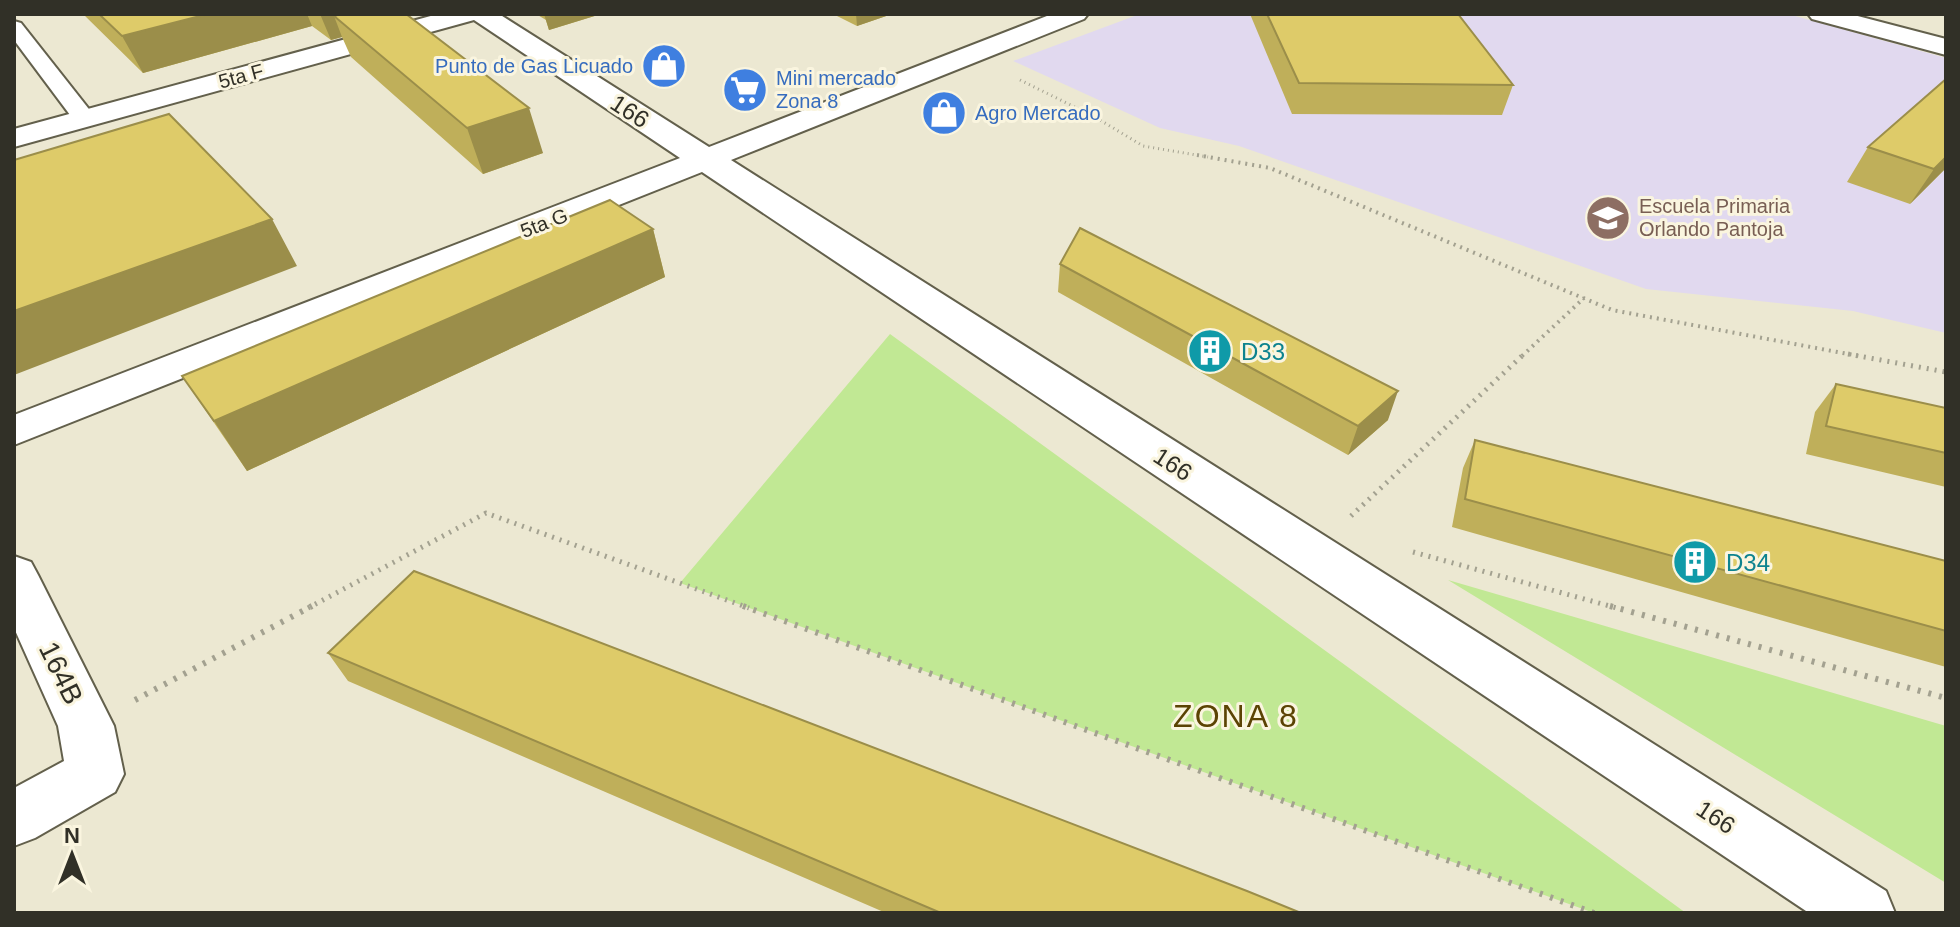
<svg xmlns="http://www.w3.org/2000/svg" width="1960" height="927" viewBox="0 0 1960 927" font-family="Helvetica,sans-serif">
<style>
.education{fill:#e1d9ef}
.green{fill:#c1e894}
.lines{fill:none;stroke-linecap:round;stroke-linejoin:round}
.lane-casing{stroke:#63604c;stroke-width:4}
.street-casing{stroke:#63604c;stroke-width:4}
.secondary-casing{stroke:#63604c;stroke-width:4}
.path-far3{stroke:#a3a190;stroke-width:3;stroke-dasharray:1 4;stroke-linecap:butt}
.path-far2{stroke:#a3a190;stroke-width:4;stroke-dasharray:2 5;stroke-linecap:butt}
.path-far1{stroke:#a3a190;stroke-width:5;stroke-dasharray:2 6;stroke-linecap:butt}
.path{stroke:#a3a190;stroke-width:6;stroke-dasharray:3 8;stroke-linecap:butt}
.lane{fill:#fff;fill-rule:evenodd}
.street{fill:#fff;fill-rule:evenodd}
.secondary{fill:#fff;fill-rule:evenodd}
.wall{fill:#bfaf5a}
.shaded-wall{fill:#9b8e4a}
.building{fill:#decb69;stroke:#9b8e4a;stroke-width:2}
.labels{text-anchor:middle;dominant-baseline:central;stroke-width:6;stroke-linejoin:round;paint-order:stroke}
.far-shop-label{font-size:20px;fill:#366cbe;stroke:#faf5df;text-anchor:start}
.far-street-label{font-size:20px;fill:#313027;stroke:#faf5df}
.far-education-label{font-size:20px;fill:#785e54;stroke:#faf5df;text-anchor:start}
.street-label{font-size:24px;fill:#313027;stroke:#faf5df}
.culture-label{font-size:24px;fill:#0d838f;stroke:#faf5df;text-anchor:start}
.near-street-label{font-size:28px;fill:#313027;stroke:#faf5df}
.near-neighbourhood-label{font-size:32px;letter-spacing:2px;fill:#5b4303;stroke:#faf5df}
</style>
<rect width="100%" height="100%" fill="#ece8d2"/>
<path class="education" d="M 1140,14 L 1788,14 L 1946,58 L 1946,333 L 1853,311 L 1646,289 L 1239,146 L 1160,128 L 1013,61 Z"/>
<path class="green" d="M 890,334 L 1686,913 L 1594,913 L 680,583 Z
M 1448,580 L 1946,726 L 1946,883 Z"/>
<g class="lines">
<g class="lane-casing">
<path id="lane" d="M 14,21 L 21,23 L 92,113 L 95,118 L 92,123 L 76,123 L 14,40 Z"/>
</g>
<g class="street-casing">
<path id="street" d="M 438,14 L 499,14 L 709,147 L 1052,14 L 1088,14 L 1084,19 L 731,160 L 1886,891 L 1895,913 L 1809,913 L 702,172 L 14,445 L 14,415 L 680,158 L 474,20 L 14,147 L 14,129 Z
M 14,556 L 31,562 L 38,575 L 114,726 L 124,774 L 115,792 L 35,838 L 14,846 L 14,788 L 64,761 L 58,726 L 14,628 Z"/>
</g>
<g class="secondary-casing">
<path id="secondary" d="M 1808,14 L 1850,14 L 1946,39 L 1946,55 L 1812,19 Z"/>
</g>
<path class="path-far3" d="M 1020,80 L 1095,117 L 1143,146 L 1208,157"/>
<path class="path-far2" d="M 1197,155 L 1270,168 L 1612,310 L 1859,356
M 1522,356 L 1584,298"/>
<path class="path-far1" d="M 1848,354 L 1946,372
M 1351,516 L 1524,354
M 1413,552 L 1617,608
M 308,608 L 486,513 L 749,608"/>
<path class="path" d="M 743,606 L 1594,913
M 1610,606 L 1946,698
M 135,700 L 312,606"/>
<use href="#lane" class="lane"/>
<use href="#street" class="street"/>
<use href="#secondary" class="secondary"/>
</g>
<path class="wall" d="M 83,14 L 406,14 L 543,153 L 483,174 L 351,57 L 342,37 L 331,40 L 312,26 L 143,73 Z
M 536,14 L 601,14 L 549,30 L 546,20 Z
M 833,14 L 892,14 L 857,26 Z
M 1250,14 L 1458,14 L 1513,85 L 1502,115 L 1292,114 Z
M 1868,147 L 1946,168 L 1910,204 L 1847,182 Z
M 653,229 L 665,277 L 247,471 L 182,376 Z
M 1060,264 L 1388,420 L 1348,455 L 1058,292 Z
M 1836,384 L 1946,408 L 1946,487 L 1806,454 L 1815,412 Z
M 1475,440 L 1946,561 L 1946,667 L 1452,527 L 1463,468 Z
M 328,653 L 1301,913 L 886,913 L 348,681 Z"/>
<path class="shaded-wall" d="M 208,14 L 307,14 L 312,26 L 143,73 L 122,36 Z
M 320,14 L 379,14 L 334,16 L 342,37 L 331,40 Z
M 544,14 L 601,14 L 549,30 Z
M 856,14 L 892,14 L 857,26 Z
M 529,108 L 543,153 L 483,174 L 467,128 Z
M 1946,157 L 1946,168 L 1910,204 L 1934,169 Z
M 272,219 L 297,266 L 14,375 L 14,311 Z
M 653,229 L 665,277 L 247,471 L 214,421 Z
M 1398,391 L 1388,420 L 1348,455 L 1358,426 Z"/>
<path class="building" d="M 99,14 L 208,14 L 122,36 Z
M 341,14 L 406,14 L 529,108 L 467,128 L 334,16 Z
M 1267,14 L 1458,14 L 1513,85 L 1299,83 Z
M 1946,79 L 1946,157 L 1934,169 L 1868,147 Z
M 169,114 L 272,219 L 14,311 L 14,160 Z
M 610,200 L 653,229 L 214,421 L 182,376 Z
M 1080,228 L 1398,391 L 1358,426 L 1060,264 Z
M 1836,384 L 1946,408 L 1946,453 L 1826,426 Z
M 1475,440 L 1946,561 L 1946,631 L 1465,499 Z
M 414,571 L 1247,891 L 1301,913 L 941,913 L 328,653 Z"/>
<defs>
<g id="shop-disc" transform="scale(2.3)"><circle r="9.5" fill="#3f7fe0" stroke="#faf5df"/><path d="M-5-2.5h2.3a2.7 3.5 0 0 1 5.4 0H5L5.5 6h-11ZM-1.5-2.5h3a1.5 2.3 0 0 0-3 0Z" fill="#fff"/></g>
<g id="supermarket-disc" transform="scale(2.3)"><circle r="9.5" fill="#3f7fe0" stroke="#faf5df"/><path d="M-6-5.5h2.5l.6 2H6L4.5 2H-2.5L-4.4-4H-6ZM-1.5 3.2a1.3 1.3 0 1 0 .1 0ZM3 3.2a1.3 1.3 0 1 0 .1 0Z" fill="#fff"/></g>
<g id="school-disc" transform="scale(2.3)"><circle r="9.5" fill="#8d6e63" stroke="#faf5df"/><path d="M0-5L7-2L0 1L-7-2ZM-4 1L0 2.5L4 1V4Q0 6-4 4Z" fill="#fff"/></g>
<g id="building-disc" transform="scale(2.3)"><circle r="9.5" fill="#0f9aa8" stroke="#faf5df"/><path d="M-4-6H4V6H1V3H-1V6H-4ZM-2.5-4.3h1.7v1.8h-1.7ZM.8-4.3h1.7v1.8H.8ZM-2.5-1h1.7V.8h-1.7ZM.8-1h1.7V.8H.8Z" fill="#fff"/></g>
</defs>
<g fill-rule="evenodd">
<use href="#shop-disc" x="664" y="66"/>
<use href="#supermarket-disc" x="745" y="90"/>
<use href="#shop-disc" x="944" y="113"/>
<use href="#school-disc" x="1608" y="218"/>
<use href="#building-disc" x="1210" y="351"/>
<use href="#building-disc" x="1695" y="562"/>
</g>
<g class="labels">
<g class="far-shop-label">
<text x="633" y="66" text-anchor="end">Punto de Gas Licuado</text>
<text x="776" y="78">Mini mercado<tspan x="776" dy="23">Zona 8</tspan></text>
<text x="975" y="113">Agro Mercado</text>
</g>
<g class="far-street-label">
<text transform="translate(241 76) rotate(-15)">5ta F</text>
<text transform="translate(544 223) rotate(-21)">5ta G</text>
</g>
<g class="far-education-label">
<text x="1639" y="206">Escuela Primaria<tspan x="1639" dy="23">Orlando Pantoja</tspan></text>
</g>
<g class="street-label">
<text transform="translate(630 111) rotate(33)">166</text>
<text transform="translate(1173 464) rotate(33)">166</text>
<text transform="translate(1716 817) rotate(33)">166</text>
</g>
<g class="culture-label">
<text x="1241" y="351">D33</text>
<text x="1726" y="562">D34</text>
</g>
<g class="near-street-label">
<text transform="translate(61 673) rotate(64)">164B</text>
</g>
<g class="near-neighbourhood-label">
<text x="1236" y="716">ZONA 8</text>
</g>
</g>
<rect width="1960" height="927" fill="none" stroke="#313027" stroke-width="32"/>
<g transform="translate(72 855)" stroke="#faf5df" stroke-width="6" paint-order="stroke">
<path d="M0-6L14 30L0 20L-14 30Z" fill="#313027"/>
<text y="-12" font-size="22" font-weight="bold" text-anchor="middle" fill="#313027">N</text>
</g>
</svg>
